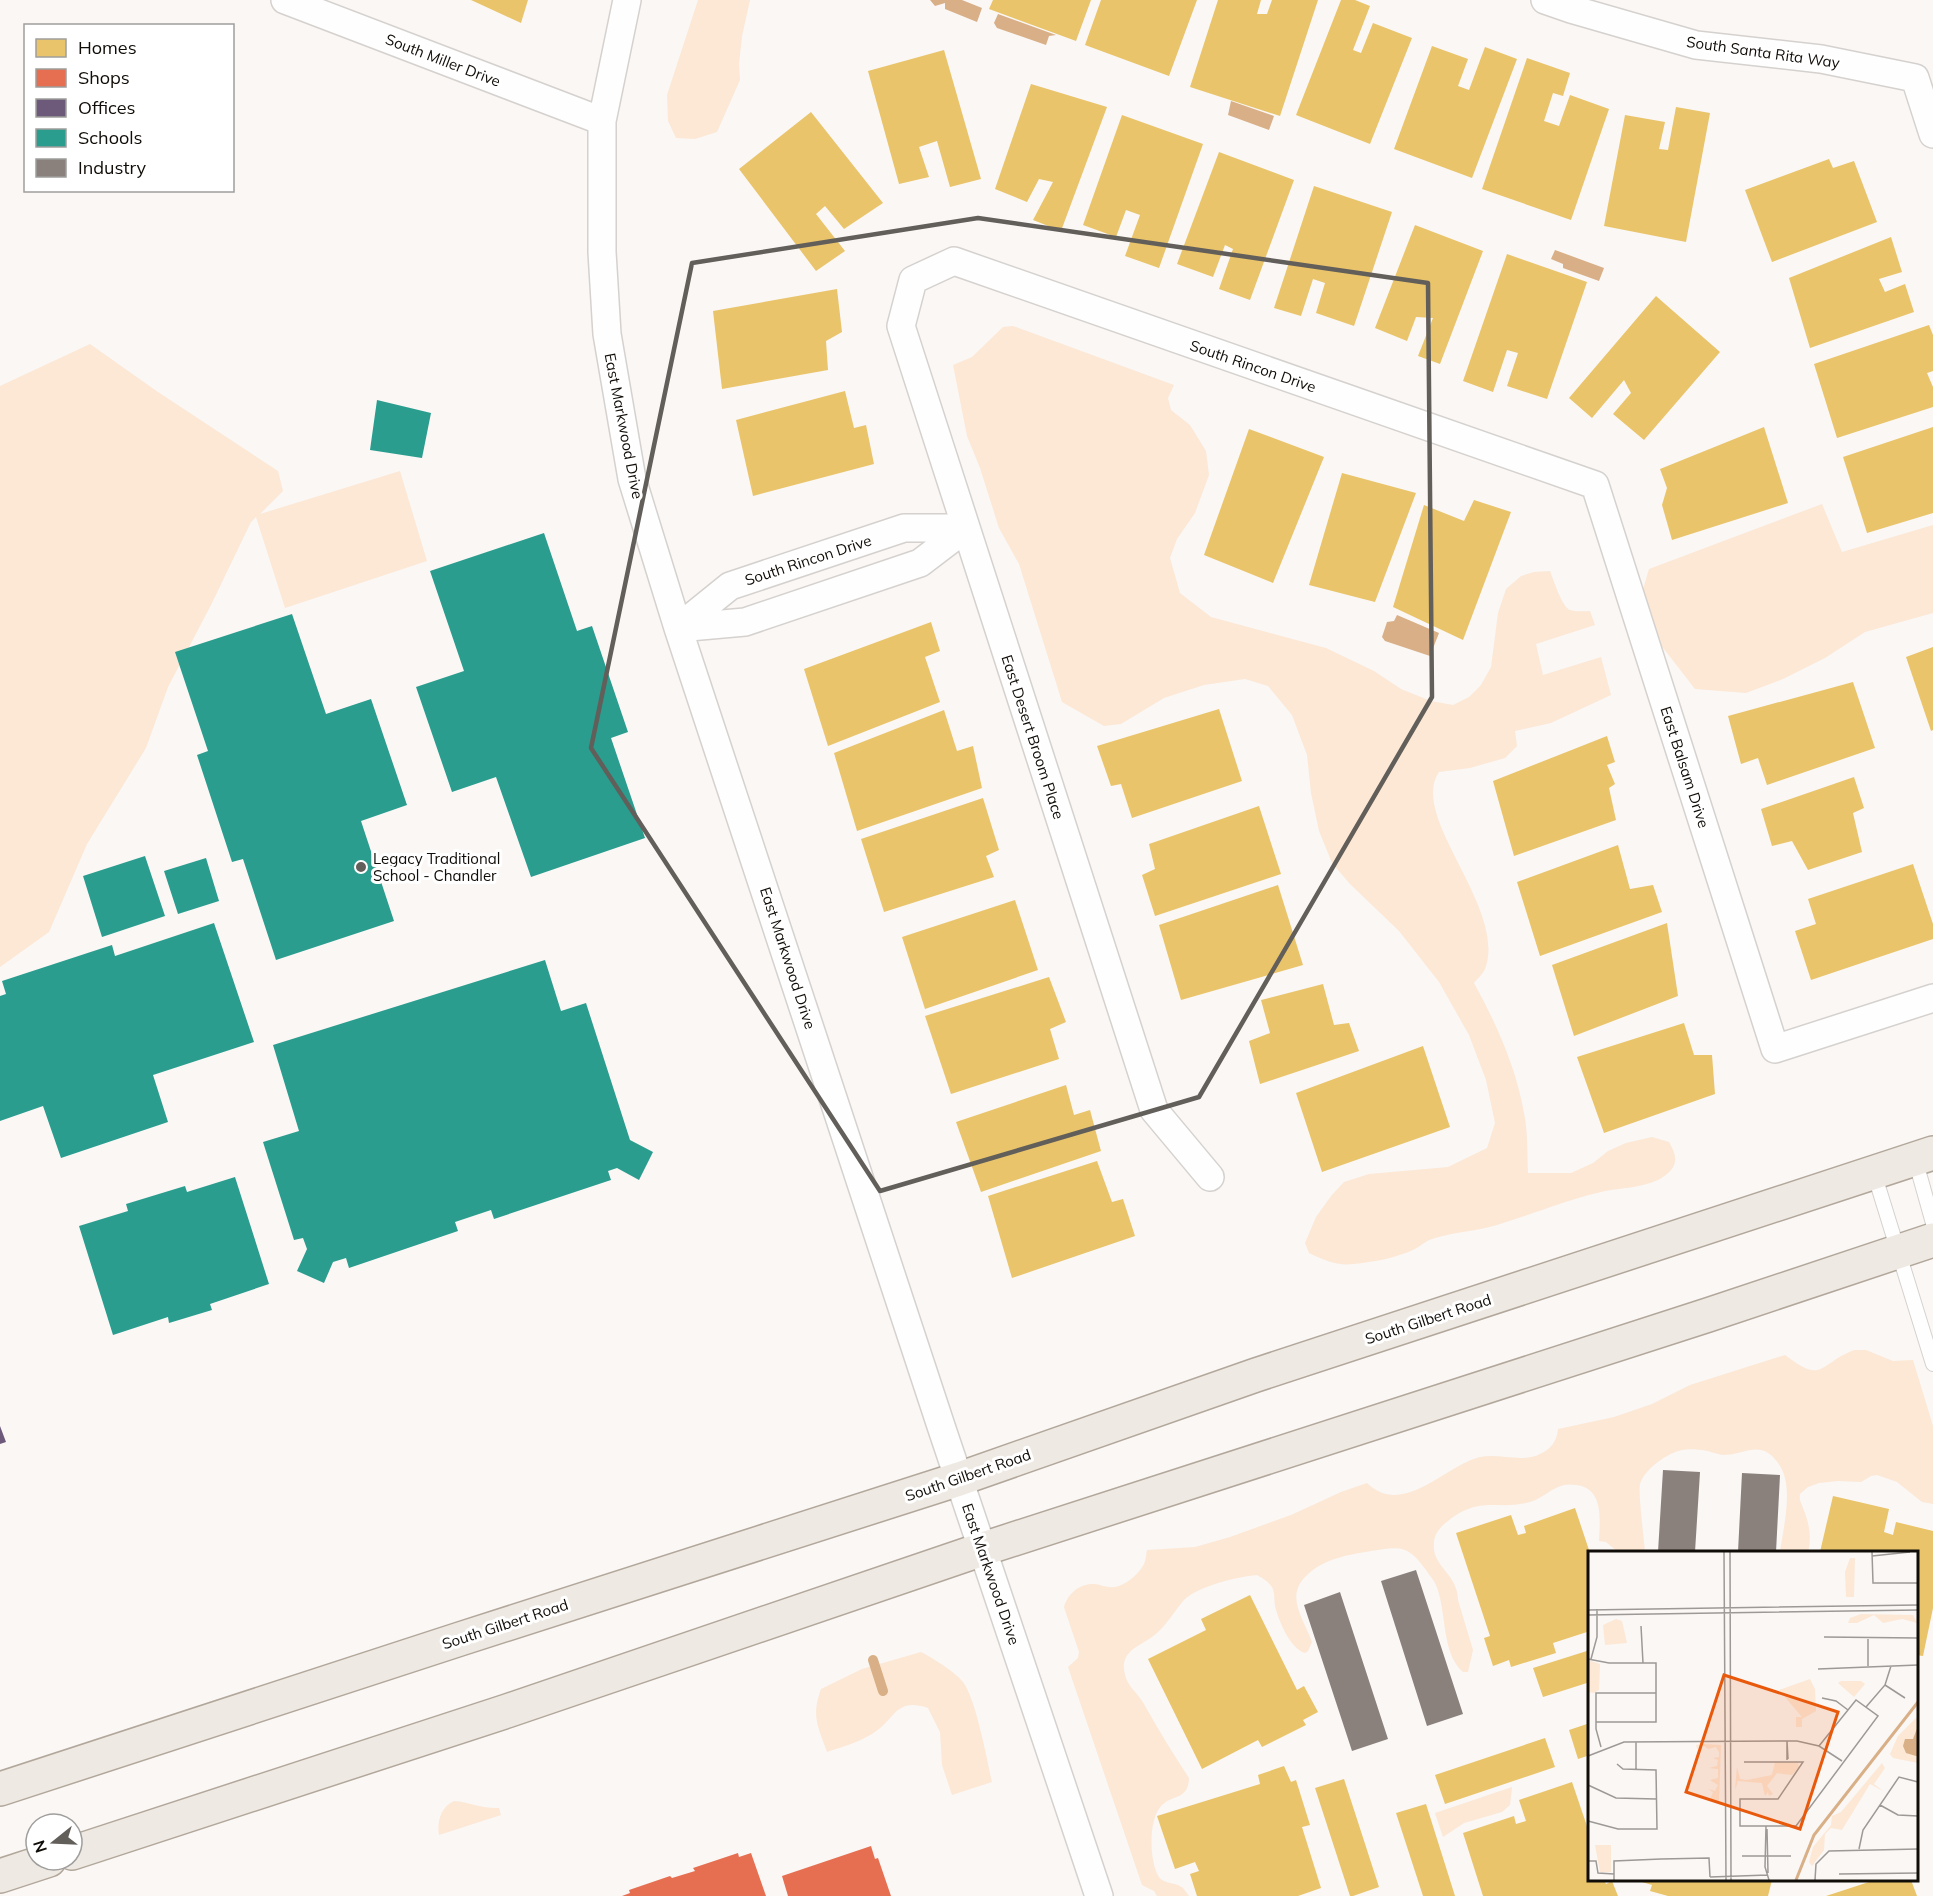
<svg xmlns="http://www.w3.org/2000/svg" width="1933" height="1896" viewBox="0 0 1933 1896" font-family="Mulish,sans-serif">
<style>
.green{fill:#fce8d5}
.water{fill:#d8af86}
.homes{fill:#e9c46a}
.shops{fill:#e76f51}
.offices{fill:#6d597a}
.schools{fill:#2a9d8f}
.industry{fill:#8a817c}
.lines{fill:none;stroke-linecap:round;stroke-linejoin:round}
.stream{stroke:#d8af86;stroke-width:10}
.lane-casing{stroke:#d5d1ce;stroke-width:16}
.street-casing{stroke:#d5d1ce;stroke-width:30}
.primary-casing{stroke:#b2a79b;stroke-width:36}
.lane{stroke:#fefefe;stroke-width:14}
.street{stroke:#fefefe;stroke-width:27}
.primary{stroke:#eee9e2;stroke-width:33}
.marked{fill:none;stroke:#625e5a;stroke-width:4.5;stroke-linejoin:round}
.poi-dot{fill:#625e5a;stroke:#fff;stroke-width:2}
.labels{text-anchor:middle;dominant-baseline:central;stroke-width:6;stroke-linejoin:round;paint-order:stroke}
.street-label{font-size:15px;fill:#100c07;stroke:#fff}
.poi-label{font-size:15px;fill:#100c07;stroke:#fff;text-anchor:start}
.inset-river{fill:none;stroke:#d8af86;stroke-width:3}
.inset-road{fill:none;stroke:#9c9996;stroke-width:1.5}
.view{fill:#e8590c;fill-opacity:0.15;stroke:#e8590c;stroke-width:3}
.inset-edge{fill:none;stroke:#100c07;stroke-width:3}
</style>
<rect width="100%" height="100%" fill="#faf7f5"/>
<path class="green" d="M 698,0 L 750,0 L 742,36 L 739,64 L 740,80 L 717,132 L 695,139 L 676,138 L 668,121 L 667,95 Z
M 1013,326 L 1174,385 L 1168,398 L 1171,410 L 1190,425 L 1206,451 L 1209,475 L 1195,513 L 1177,539 L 1170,558 L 1180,593 L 1211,617 L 1326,648 L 1374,671 L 1401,689 L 1431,701 L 1453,705 L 1469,697 L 1481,685 L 1491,667 L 1498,613 L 1506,589 L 1521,576 L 1534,572 L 1550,571 C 1554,581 1562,607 1570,610 C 1576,612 1584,611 1590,611 L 1595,625 L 1536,644 L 1543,675 L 1601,657 L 1611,695 L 1551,723 L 1515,731 L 1517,746 L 1505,758 L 1470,768 L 1439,772 C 1408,817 1508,908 1485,969 C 1483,974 1477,979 1474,983 C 1496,1023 1516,1067 1524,1113 C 1528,1132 1527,1153 1528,1173 L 1571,1173 L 1593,1163 L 1608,1151 L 1626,1143 L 1652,1137 L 1669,1142 C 1676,1154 1679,1164 1667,1174 C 1650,1189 1618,1187 1597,1193 C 1563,1201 1531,1215 1497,1225 C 1477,1231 1455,1232 1435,1238 C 1427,1240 1422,1245 1415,1249 C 1396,1258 1374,1262 1353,1264 C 1338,1266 1323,1260 1309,1253 L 1305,1243 L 1316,1217 L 1331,1196 L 1344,1182 L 1369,1174 L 1448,1167 L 1487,1148 L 1495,1123 L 1486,1080 L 1469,1035 L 1439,982 L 1399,931 L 1350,884 L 1332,863 L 1319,831 L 1311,793 L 1307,755 L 1292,715 L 1268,686 L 1245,679 L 1204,685 L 1164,698 L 1121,724 L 1104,726 L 1062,702 L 1019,564 L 999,528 L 980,468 L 967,436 L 953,365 L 972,357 L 1003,327 Z
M 90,344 L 158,392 L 278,471 L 283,491 L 260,514 L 400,471 L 427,561 L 285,608 L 256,517 L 251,522 L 211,605 L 168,687 L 146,748 L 87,844 L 49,932 L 0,967 L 0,386 Z
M 1822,504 L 1842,552 L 1933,525 L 1933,613 L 1865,632 L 1825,658 L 1783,679 L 1746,693 L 1695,689 L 1636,613 L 1649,569 Z
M 1854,1350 L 1866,1350 L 1893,1361 L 1913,1360 L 1933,1426 L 1933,1504 L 1922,1502 L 1897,1482 L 1877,1475 L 1871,1476 L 1861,1482 L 1838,1481 L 1819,1483 L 1808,1487 L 1800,1494 C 1799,1500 1801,1502 1803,1508 C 1809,1523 1812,1537 1808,1552 L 1780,1552 C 1783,1529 1794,1488 1780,1466 C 1762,1437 1746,1455 1723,1455 C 1715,1454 1708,1450 1701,1450 C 1694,1449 1684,1449 1678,1451 C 1664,1456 1645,1469 1640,1484 C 1638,1492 1644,1540 1645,1552 L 1618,1552 L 1606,1542 L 1599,1541 C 1600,1520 1604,1488 1576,1485 C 1570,1484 1564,1484 1558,1487 C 1549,1491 1540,1499 1530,1502 C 1497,1511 1481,1495 1448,1521 C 1441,1526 1434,1534 1434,1543 C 1431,1566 1458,1574 1458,1600 L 1473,1650 L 1468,1672 L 1463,1672 C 1441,1653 1447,1611 1436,1585 C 1434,1580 1429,1575 1426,1570 C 1408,1545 1401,1546 1371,1551 C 1348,1555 1325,1558 1307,1575 C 1284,1596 1304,1619 1312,1642 L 1308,1651 L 1305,1653 C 1290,1649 1278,1619 1275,1606 C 1274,1599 1275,1593 1272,1587 C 1268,1581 1262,1578 1257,1575 C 1237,1577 1198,1586 1184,1600 C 1175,1610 1168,1623 1158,1632 C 1145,1645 1122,1648 1124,1669 C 1126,1687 1136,1690 1144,1704 C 1158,1729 1173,1754 1189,1778 C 1188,1800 1174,1794 1162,1805 C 1148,1818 1149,1862 1159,1877 C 1164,1884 1173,1882 1180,1886 C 1184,1888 1186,1892 1189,1896 L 1157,1896 L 1154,1891 L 1142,1885 L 1068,1667 L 1078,1658 L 1079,1652 L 1064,1607 C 1068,1593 1080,1583 1095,1584 C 1101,1585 1108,1588 1114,1587 C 1125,1586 1139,1574 1144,1564 C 1146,1560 1146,1554 1147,1550 L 1195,1547 L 1230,1537 L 1291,1515 L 1341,1492 L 1367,1483 C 1403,1518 1444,1466 1480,1457 C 1499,1453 1523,1463 1540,1454 C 1551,1449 1557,1441 1558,1429 L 1614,1417 L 1652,1404 L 1690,1385 L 1785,1355 C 1824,1385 1818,1364 1854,1350 Z
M 921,1652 C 934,1659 954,1671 963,1682 C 976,1699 987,1760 992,1782 L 952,1795 L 942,1765 L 940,1732 L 928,1708 C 894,1697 896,1720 872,1734 C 859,1742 842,1747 827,1752 C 818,1726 811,1717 821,1689 L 862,1669 Z
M 1512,1787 L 1510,1805 L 1502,1812 L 1464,1823 L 1443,1837 L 1435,1813 Z
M 454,1801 C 470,1802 481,1809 499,1808 L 501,1815 L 439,1835 C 437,1822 440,1808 454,1801 Z"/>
<path class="water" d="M 930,0 L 962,0 L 982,8 L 977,22 L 945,9 L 945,3 L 935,6 Z
M 998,14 L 1056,35 L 1049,36 L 1046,45 L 997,28 L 994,23 Z
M 1231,101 L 1274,116 L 1269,130 L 1228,115 Z
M 1555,250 L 1604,268 L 1599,281 L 1563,268 L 1563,264 L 1551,259 Z
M 1397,615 L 1439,633 L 1430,656 L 1385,641 L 1382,637 L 1387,622 L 1394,621 Z"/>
<path class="homes" d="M 471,0 L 528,0 L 521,23 Z
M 993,0 L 1091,0 L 1076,41 L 989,9 Z
M 1101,0 L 1197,0 L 1169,76 L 1085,45 Z
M 1218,0 L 1261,0 L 1257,14 L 1267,14 L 1272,0 L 1318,0 L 1280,116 L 1190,87 Z
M 1341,0 L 1355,0 L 1370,6 L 1353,50 L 1361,53 L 1373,23 L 1412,38 L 1370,144 L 1296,115 Z
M 1432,46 L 1468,59 L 1458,86 L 1469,90 L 1485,47 L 1517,59 L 1472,178 L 1394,149 Z
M 944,50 L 981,179 L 950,187 L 937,141 L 919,147 L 929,177 L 899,184 L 868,71 Z
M 1527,58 L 1570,73 L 1563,96 L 1553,93 L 1544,121 L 1559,126 L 1570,95 L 1609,109 L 1571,220 L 1482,189 Z
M 1031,84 L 1107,107 L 1061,231 L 1033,220 L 1053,182 L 1039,179 L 1027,202 L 995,189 Z
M 1676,107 L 1710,113 L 1686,242 L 1604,226 L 1625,115 L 1665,122 L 1659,149 L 1668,150 Z
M 811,112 L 883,203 L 844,229 L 825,206 L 816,214 L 845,251 L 816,271 L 739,169 Z
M 1122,115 L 1203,144 L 1159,268 L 1125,256 L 1140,215 L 1126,210 L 1116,237 L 1083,225 Z
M 1219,152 L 1294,180 L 1250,300 L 1219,289 L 1233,249 L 1225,245 L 1213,277 L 1177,264 Z
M 1829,159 L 1833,168 L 1854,161 L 1877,222 L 1772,262 L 1745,190 Z
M 1314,186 L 1392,212 L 1354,326 L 1316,313 L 1325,283 L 1313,279 L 1301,316 L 1274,308 Z
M 1415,225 L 1483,251 L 1440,364 L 1418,356 L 1433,318 L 1416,317 L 1407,341 L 1375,328 Z
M 1891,237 L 1902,272 L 1879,279 L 1885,292 L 1905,284 L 1914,312 L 1810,348 L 1789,278 Z
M 1507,254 L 1587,282 L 1547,399 L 1507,386 L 1518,353 L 1507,350 L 1493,392 L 1463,381 Z
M 837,289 L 842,332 L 826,341 L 828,370 L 722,389 L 713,311 Z
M 1656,296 L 1720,352 L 1644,440 L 1613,414 L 1631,393 L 1624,380 L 1592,418 L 1569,398 Z
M 1929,325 L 1933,335 L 1933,371 L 1927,373 L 1933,387 L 1933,407 L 1837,438 L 1814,364 Z
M 845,391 L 854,428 L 866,425 L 874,464 L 753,496 L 736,420 Z
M 1764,427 L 1788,503 L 1672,540 L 1662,505 L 1667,488 L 1660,469 Z
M 1933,427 L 1933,513 L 1867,533 L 1843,457 Z
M 1249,429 L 1324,457 L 1273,583 L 1204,555 Z
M 1342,473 L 1416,493 L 1375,602 L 1309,585 Z
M 1474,500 L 1511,512 L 1463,640 L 1393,607 L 1424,505 L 1464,521 Z
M 931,622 L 940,651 L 925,657 L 940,702 L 828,746 L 804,669 Z
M 1933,647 L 1933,730 L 1931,731 L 1906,657 Z
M 1853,682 L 1875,748 L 1767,785 L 1758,758 L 1741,764 L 1728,716 Z
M 1219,709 L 1242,781 L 1132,818 L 1121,784 L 1111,786 L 1097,746 Z
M 944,710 L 957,751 L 973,746 L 982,788 L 857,831 L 834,753 Z
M 1607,736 L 1615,762 L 1607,765 L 1615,784 L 1609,788 L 1616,820 L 1514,856 L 1493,781 Z
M 1854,777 L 1864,808 L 1853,813 L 1862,852 L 1808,870 L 1792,841 L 1772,846 L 1761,809 Z
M 983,798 L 999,850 L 986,856 L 994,877 L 884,912 L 861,839 Z
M 1259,806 L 1281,874 L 1155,916 L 1142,875 L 1155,869 L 1149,844 Z
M 1618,845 L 1630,889 L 1653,885 L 1662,912 L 1540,956 L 1517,882 Z
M 1913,864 L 1933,924 L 1933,939 L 1811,980 L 1795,931 L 1816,924 L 1808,899 Z
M 1278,885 L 1303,965 L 1181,1000 L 1159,925 Z
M 1015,900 L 1038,970 L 925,1009 L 902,937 Z
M 1667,923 L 1678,996 L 1574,1036 L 1552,965 Z
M 1049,977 L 1066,1022 L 1050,1029 L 1059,1059 L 951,1094 L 925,1016 Z
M 1323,984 L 1334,1025 L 1349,1023 L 1359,1051 L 1260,1084 L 1249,1041 L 1270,1033 L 1261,1000 Z
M 1684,1023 L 1694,1055 L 1712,1055 L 1715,1094 L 1604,1133 L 1577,1057 Z
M 1423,1046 L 1450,1127 L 1322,1172 L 1296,1093 Z
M 1066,1085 L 1074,1115 L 1090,1110 L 1101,1151 L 981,1192 L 956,1122 Z
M 1097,1161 L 1112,1202 L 1123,1199 L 1135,1236 L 1012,1278 L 988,1196 Z
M 1833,1496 L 1889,1509 L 1884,1532 L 1893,1535 L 1896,1522 L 1933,1531 L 1933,1608 L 1923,1656 L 1916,1655 L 1916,1552 L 1820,1552 Z
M 1575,1508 L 1590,1553 L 1590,1631 L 1553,1643 L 1556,1653 L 1511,1667 L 1509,1660 L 1493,1666 L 1484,1638 L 1490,1636 L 1456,1533 L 1511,1515 L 1518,1535 L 1526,1533 L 1524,1526 Z
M 1250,1595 L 1297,1690 L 1304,1686 L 1318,1712 L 1303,1720 L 1306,1725 L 1262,1747 L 1258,1740 L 1202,1769 L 1148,1659 L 1206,1630 L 1201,1619 Z
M 1590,1650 L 1590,1682 L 1543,1697 L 1533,1668 Z
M 1590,1723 L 1590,1755 L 1578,1759 L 1569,1730 Z
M 1545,1738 L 1555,1767 L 1445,1804 L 1435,1775 Z
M 1284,1766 L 1291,1782 L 1296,1780 L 1310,1825 L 1302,1827 L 1321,1888 L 1298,1896 L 1197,1896 L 1190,1874 L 1199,1871 L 1195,1862 L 1175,1869 L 1157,1816 L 1260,1784 L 1258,1775 Z
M 1344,1779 L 1379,1887 L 1353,1896 L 1350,1896 L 1315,1788 Z
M 1572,1782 L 1590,1835 L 1590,1880 L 1604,1880 L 1606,1884 L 1612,1881 L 1618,1896 L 1483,1896 L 1463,1833 L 1514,1816 L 1516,1824 L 1526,1821 L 1519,1800 Z
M 1426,1804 L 1455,1896 L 1423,1896 L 1396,1813 Z
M 1635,1880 L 1772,1880 L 1768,1896 L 1668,1896 L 1650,1891 L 1652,1885 Z
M 1875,1880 L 1911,1880 L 1917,1896 L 1826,1896 Z"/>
<path class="shops" d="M 871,1846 L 875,1859 L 878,1858 L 891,1896 L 788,1896 L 782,1876 Z
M 738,1853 L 739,1857 L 751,1853 L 766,1896 L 622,1896 L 630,1893 L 629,1890 L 670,1876 L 672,1878 L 695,1871 L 693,1868 Z"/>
<path class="offices" d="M 0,1426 L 6,1442 L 0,1444 Z"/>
<path class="schools" d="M 377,400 L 431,413 L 422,458 L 370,450 Z
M 544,533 L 577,631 L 592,626 L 628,732 L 611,738 L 645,838 L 531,877 L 496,777 L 452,792 L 416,687 L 464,671 L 430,571 Z
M 292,614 L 326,714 L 371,699 L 407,805 L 361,821 L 394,921 L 276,960 L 243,859 L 232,862 L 197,755 L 208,751 L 175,652 Z
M 145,856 L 165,916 L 102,937 L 83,876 Z
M 206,858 L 219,901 L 178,914 L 164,871 Z
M 214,923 L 254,1042 L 153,1075 L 168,1122 L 61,1158 L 43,1106 L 0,1121 L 0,996 L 6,994 L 2,981 L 112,945 L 115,956 Z
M 545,960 L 561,1011 L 586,1003 L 630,1140 L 653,1152 L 639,1180 L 617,1168 L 608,1171 L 611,1180 L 494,1219 L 491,1210 L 455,1222 L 458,1231 L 349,1268 L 346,1258 L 333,1262 L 324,1283 L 297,1271 L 307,1249 L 303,1238 L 294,1240 L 263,1142 L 299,1131 L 273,1045 Z
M 235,1177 L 269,1284 L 210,1304 L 212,1310 L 169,1323 L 168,1317 L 113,1335 L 79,1226 L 128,1211 L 126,1204 L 185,1186 L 187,1192 Z"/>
<path class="industry" d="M 1663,1470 L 1700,1472 L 1695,1552 L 1658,1552 Z
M 1742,1473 L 1780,1475 L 1776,1552 L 1738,1552 Z
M 1416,1570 L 1463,1714 L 1427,1726 L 1381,1581 Z
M 1340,1592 L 1388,1739 L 1352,1751 L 1304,1605 Z"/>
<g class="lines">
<path class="stream" d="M 873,1660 L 883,1691"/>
<g class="lane-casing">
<path id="lane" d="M 1915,1159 L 1933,1223
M 1874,1173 L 1933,1364"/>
</g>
<g class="street-casing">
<path id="street" d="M 285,0 L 602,121
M 627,0 L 602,121 L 602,252 L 607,334 L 632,479 L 678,628 L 942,1429 L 1099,1896
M 1545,0 L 1571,9 L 1696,45 L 1821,59 L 1915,78 L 1933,134
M 678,628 L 730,586 L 904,528 L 966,528
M 678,628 L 745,622 L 920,563 L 966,528
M 1210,1177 L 1154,1110 L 901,326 L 913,280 L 954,261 L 1595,485 L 1775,1049 L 1933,998"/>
</g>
<g class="primary-casing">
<path id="primary" d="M 0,1789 L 460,1639 L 959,1479 L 1256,1375 L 1933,1153
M 72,1853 L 507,1711 L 983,1549 L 1708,1315 L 1933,1240
M 0,1876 L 49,1860"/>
</g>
<use href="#lane" class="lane"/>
<use href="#street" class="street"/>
<use href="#primary" class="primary"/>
</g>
<path class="marked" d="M 978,218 L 1428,283 L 1432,697 L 1199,1097 L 880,1191 L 591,748 L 692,263 Z"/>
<circle class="poi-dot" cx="361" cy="867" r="6"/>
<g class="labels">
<g class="street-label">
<text transform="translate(1763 52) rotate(8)">South Santa Rita Way</text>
<text transform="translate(443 60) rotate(21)">South Miller Drive</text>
<text transform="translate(1253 366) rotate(19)">South Rincon Drive</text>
<text transform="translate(624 426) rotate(79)">East Markwood Drive</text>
<text transform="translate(808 560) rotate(-18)">South Rincon Drive</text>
<text transform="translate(1033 737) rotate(72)">East Desert Broom Place</text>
<text transform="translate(1685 767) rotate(72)">East Balsam Drive</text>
<text transform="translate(788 958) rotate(72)">East Markwood Drive</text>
<text transform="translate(1428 1319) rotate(-18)">South Gilbert Road</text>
<text transform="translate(968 1475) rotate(-19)">South Gilbert Road</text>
<text transform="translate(991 1574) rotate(71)">East Markwood Drive</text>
<text transform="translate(505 1624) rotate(-18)">South Gilbert Road</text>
</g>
<g class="poi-label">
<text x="373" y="858">Legacy Traditional<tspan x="373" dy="17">School - Chandler</tspan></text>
</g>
</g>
<g transform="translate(1588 1551)">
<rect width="330" height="330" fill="#faf7f5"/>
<path d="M 262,7 L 267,7 L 266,46 L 258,46 L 257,21 ZM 273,63 L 325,64 L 329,72 L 314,68 L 295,72 L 286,64 L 269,72 L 260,72 L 262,67 ZM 28,68 L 34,70 L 39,92 L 17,94 L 15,74 ZM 0,109 L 12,113 L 11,139 L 6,142 L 0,141 ZM 222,128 L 227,138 L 228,160 L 214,168 L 214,176 L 208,176 L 208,166 L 214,166 L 191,139 ZM 253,130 L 273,130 L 277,133 L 266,146 L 250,132 ZM 330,165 L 330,212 L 305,207 L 302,203 L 310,185 ZM 114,193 L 133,194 L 131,250 L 122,249 L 125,241 L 120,238 L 127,240 L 130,234 L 122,229 L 130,227 L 130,218 L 121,217 L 129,215 L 130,209 L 125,207 L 131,206 L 131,201 L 128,196 L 120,198 L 115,194 L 109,198 L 108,194 ZM 187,211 L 210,211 L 211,216 L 204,224 L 189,222 L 179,235 L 185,243 L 181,245 L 180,241 L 177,245 L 174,232 L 150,230 L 147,239 L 149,216 L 152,228 L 159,229 L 184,224 ZM 294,212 L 297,217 L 286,233 L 295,240 L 282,233 L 254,279 L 243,277 L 237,283 L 236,299 L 224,315 L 221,311 L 225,296 L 243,274 L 244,265 L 253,261 ZM 7,294 L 23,294 L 23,321 L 12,321 Z" fill="#fce8d5"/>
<path d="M 330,175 L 330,205 L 328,205 L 318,202 L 315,195 L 317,188 L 325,188 Z" fill="#d8af86"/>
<path class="inset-river" d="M 208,329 L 226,284 L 330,151"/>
<path class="inset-road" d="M 136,1 L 138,329M 142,1 L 143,329M 284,1 L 285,32 L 330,32M 284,5 L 322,1M 0,59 L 330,54M 0,64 L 330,59M 53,75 L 55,112M 236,86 L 330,87M 280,88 L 280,115M 0,108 L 21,112 L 68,112 L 68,171 L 8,171M 3,108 L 9,86 L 9,58M 230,118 L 330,114M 297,134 L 317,147M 234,147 L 248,150 L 260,159M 278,156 L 297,134 L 303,115M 199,190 L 200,208M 48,191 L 48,219M 199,191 L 199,209M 13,196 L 8,178 L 8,142 L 68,142M 0,205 L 36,191 L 209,190 L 231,195 L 254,210M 156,211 L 215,211 L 190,248 L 152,248 L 152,275 L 208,275 L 290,165 L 268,149 L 231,195M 0,234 L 28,247 L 68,248M 292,254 L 310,264 L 330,265M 0,270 L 30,278 L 69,278 L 68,219 L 35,218 L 29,213M 178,275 L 177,316 L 181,329M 179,278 L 180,322M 271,298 L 275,279 L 311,226 L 330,231M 154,305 L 203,305M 0,310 L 8,310 L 10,322 L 26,323M 251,323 L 330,322M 122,326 L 180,324M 26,329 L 26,310 L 73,308 L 121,307 L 122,326M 227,329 L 228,313 L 241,300 L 330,298"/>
<path class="view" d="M 136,124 L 250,161 L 212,278 L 98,241 Z"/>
<rect width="330" height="330" class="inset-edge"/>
</g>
<rect x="24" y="24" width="210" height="168" fill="#ffffff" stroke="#9f9e9c" stroke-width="1.5"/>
<rect x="36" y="39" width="30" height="18" fill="#e9c46a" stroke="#9f9e9c" stroke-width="1.5"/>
<text x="78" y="54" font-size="18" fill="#100c07">Homes</text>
<rect x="36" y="69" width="30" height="18" fill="#e76f51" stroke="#9f9e9c" stroke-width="1.5"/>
<text x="78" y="84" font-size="18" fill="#100c07">Shops</text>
<rect x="36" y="99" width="30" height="18" fill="#6d597a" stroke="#9f9e9c" stroke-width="1.5"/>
<text x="78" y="114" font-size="18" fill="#100c07">Offices</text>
<rect x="36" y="129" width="30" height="18" fill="#2a9d8f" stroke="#9f9e9c" stroke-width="1.5"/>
<text x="78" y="144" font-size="18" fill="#100c07">Schools</text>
<rect x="36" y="159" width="30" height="18" fill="#8a817c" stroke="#9f9e9c" stroke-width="1.5"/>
<text x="78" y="174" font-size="18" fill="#100c07">Industry</text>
<g transform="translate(54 1842) rotate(252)"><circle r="28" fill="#ffffff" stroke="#9f9e9c" stroke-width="1.5"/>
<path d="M0-4.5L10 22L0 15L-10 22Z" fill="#625e5a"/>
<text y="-9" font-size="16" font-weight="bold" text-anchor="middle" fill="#100c07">N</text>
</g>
</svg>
